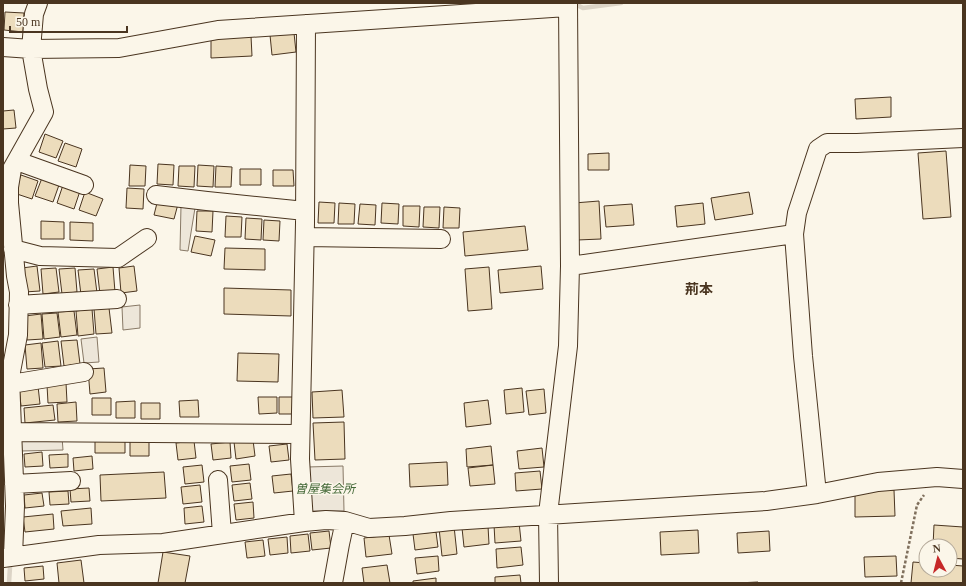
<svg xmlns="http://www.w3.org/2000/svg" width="966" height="586" viewBox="0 0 966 586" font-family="'Times New Roman','Noto Sans JP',serif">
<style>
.green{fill:#ede6d9;stroke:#887966}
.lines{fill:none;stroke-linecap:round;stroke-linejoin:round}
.stream{stroke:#dcd4c6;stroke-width:4.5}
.building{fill:#ecdcbc;stroke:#4a3520}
.minor-casing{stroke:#4a3520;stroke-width:20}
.path{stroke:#7f6f5c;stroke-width:2.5;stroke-dasharray:3 2;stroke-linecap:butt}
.minor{stroke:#fbf6e9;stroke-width:18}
.labels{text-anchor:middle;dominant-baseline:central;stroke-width:3;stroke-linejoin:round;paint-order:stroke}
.park-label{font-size:12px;font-style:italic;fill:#436837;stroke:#fbf6e9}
.quarter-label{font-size:14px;font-weight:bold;fill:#4a3520;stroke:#fbf6e9}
</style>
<rect width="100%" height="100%" fill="#fbf6e9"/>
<path class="green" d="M 181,206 L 195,208 L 188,251 L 180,250 Z
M 140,305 L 140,328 L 123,330 L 122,307 Z
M 97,337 L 99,362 L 84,363 L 81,339 Z
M 62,437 L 63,450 L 21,451 L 21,438 Z
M 343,466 L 344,511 L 308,511 L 307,467 Z"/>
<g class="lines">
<path class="stream" d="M 578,3 L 579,6 L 583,8 L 621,3
M 9,583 L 10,567"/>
</g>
<path class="building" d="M 5,12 L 24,13 L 23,32 L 4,30 Z
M 294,33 L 296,52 L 272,55 L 270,35 Z
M 251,36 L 252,56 L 211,58 L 211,37 Z
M 891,97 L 891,117 L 856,119 L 855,99 Z
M 14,110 L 16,128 L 3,129 L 3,111 Z
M 45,134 L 63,141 L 56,158 L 39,152 Z
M 65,143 L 82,149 L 76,167 L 58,161 Z
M 946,151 L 951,217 L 923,219 L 918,153 Z
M 609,153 L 609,170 L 588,170 L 588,154 Z
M 158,164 L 174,165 L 173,185 L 157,184 Z
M 130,165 L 146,166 L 145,186 L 129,186 Z
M 198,165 L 214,166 L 213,187 L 197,186 Z
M 179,166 L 195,166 L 194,187 L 178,186 Z
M 216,166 L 232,167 L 231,187 L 215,187 Z
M 240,169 L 261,169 L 261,185 L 240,185 Z
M 273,170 L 293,170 L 294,186 L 273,186 Z
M 21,175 L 38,181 L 32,199 L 14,193 Z
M 42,178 L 59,185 L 53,202 L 35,196 Z
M 63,185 L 80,191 L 74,209 L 57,203 Z
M 127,188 L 144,189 L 143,209 L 126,208 Z
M 85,192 L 103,199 L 96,216 L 79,210 Z
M 749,192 L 753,214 L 715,220 L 711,198 Z
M 158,199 L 178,204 L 174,219 L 154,215 Z
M 599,201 L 601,239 L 577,240 L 574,203 Z
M 319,202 L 335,203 L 334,223 L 318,223 Z
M 339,203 L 355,204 L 354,224 L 338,224 Z
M 382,203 L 399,204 L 398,224 L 381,223 Z
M 703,203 L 705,224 L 677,227 L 675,206 Z
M 360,204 L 376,205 L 375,225 L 358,224 Z
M 632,204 L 634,225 L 606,227 L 604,206 Z
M 403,206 L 420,206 L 419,227 L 403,226 Z
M 424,207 L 440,207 L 439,228 L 423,227 Z
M 444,207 L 460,208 L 459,228 L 443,228 Z
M 197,211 L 213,211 L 212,232 L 196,231 Z
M 226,216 L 242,217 L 241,237 L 225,237 Z
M 246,218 L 262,219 L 261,240 L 245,239 Z
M 264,220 L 280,221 L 279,241 L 263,240 Z
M 41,221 L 64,222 L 64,239 L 41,239 Z
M 70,222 L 93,223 L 93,241 L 70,240 Z
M 525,226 L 528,250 L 465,256 L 463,232 Z
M 195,236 L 215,240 L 211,256 L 191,252 Z
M 225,248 L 265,249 L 265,270 L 224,269 Z
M 37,266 L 40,291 L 24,292 L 22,268 Z
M 134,266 L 137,291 L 121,293 L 119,268 Z
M 541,266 L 543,289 L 500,293 L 498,270 Z
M 113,267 L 115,292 L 100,294 L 97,269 Z
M 489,267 L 492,309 L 468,311 L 465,269 Z
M 56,268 L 59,292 L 43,294 L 41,269 Z
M 75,268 L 77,292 L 62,294 L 59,269 Z
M 94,269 L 97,293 L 81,295 L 78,270 Z
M 224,288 L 291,290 L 291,316 L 224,314 Z
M 109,308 L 112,333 L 96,334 L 94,309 Z
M 92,309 L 94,334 L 78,336 L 76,311 Z
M 74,311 L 77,335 L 61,337 L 58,312 Z
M 57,313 L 60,337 L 44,339 L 42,314 Z
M 41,314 L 43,339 L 27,340 L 25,316 Z
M 77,340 L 80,364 L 64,366 L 61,341 Z
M 58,341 L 61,366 L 45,367 L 42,343 Z
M 41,343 L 43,368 L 27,369 L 25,345 Z
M 238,353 L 279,354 L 278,382 L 237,381 Z
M 104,368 L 106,392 L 90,394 L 88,369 Z
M 66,383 L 67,402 L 48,403 L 47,385 Z
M 38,386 L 40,404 L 21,406 L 19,387 Z
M 522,388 L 524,412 L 506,414 L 504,390 Z
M 544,389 L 546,413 L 529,415 L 526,391 Z
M 342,390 L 344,417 L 313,418 L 312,392 Z
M 258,397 L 277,397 L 277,413 L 259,414 Z
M 279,397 L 297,397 L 298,414 L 279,414 Z
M 92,398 L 111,398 L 111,415 L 92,415 Z
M 198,400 L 199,417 L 180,417 L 179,401 Z
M 488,400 L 491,424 L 466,427 L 464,403 Z
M 135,401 L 135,418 L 116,418 L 116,402 Z
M 76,402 L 77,421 L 58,422 L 57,404 Z
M 141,403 L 160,403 L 160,419 L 141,419 Z
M 53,405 L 55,420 L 25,423 L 24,408 Z
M 344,422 L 345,459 L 315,460 L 313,423 Z
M 95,437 L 125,437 L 125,453 L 95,453 Z
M 130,439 L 149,439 L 149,456 L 130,456 Z
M 253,440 L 255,456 L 236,459 L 234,442 Z
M 194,441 L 196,458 L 178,460 L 176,443 Z
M 230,442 L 231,458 L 213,460 L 211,444 Z
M 287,444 L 289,460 L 271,462 L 269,446 Z
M 491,446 L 493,465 L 467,467 L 466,449 Z
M 542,448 L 544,467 L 519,469 L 517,451 Z
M 42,452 L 43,466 L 25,467 L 24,454 Z
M 68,454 L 68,467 L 50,468 L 49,455 Z
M 92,456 L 93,469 L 74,471 L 73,458 Z
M 447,462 L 448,485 L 410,487 L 409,464 Z
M 249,464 L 251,480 L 232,482 L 230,466 Z
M 202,465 L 204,482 L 185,484 L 183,467 Z
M 493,465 L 495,484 L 470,486 L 468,468 Z
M 540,471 L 542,489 L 516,491 L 515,473 Z
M 164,472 L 166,498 L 101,501 L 100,475 Z
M 291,474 L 293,491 L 274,493 L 272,476 Z
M 250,483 L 252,499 L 234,501 L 232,485 Z
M 200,485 L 202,502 L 183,504 L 181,487 Z
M 89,488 L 90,501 L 71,502 L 70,489 Z
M 894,490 L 895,516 L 855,517 L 855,491 Z
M 68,491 L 69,504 L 50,505 L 49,492 Z
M 42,493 L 44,506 L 25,508 L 24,495 Z
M 253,502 L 254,518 L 236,520 L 234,504 Z
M 202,506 L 204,522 L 185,524 L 184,508 Z
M 91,508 L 92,524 L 63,526 L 61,511 Z
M 53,514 L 54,529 L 25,532 L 23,517 Z
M 519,522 L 521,541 L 495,543 L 494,525 Z
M 934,525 L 963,527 L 963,559 L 950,558 L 950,546 L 933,546 Z
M 454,526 L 457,554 L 442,556 L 439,528 Z
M 488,526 L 489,544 L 464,547 L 462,528 Z
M 698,530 L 699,553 L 661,555 L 660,532 Z
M 329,531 L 331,548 L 312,550 L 310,533 Z
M 769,531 L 770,551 L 738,553 L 737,533 Z
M 436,532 L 438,547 L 415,550 L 413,534 Z
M 308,534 L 310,551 L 291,553 L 290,536 Z
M 389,535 L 392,554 L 366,557 L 364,538 Z
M 287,537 L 288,553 L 270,555 L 268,539 Z
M 263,540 L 265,556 L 247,558 L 245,542 Z
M 521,547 L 523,565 L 497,568 L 496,549 Z
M 163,552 L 190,556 L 185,583 L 158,583 Z
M 438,556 L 439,571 L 417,574 L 415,558 Z
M 896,556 L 897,576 L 865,577 L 864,557 Z
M 81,560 L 84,583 L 59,583 L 57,563 Z
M 913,562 L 926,563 L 926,570 L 950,570 L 950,565 L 963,566 L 963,583 L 911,583 Z
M 387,565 L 390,583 L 364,583 L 362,568 Z
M 43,566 L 44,579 L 25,581 L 24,568 Z
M 520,575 L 521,583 L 495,583 L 495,577 Z
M 436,578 L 436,583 L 413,583 L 413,581 Z
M 758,582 L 758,583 L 737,583 Z"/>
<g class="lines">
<g class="minor-casing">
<path id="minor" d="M 3,47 L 31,49 L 119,48 L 218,30 L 567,7
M 17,161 L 84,185
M 156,195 L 207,201 L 305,211
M 305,237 L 441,239
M 13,249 L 40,256 L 118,258 L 147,238
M 570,266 L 794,234
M 18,305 L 117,299
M 11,384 L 84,372
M 12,432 L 300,434
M 218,480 L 222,534
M 14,484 L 71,481
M 817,494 L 803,356 L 794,234 L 797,213 L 818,149 L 827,143 L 857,143 L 963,138
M 304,522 L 300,459 L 305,223 L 306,24
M 13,556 L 15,506 L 10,377 L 18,335 L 19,292 L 16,276 L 9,203 L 9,187 L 12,169 L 44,112 L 38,89 L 31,49 L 34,14 L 38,3
M 3,558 L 99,545 L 163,543 L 304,522 L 326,520 L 345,521 L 369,528 L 405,526 L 451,521 L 766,501 L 817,494 L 878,482 L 937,477 L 963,479
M 333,583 L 340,544 L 345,521
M 549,583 L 548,514 L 568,346 L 570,266 L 568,3"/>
</g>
<path class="path" d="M 901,583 L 917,505 L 924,495"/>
<use href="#minor" class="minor"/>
</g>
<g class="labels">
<g class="park-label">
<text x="325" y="489">曽屋集会所</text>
</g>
<g class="quarter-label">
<text x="699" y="289">荊本</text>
</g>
</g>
<rect width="966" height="586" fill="none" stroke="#4a3520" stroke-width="8"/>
<g transform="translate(938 558) rotate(353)"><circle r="19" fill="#fbf6e9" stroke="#b4a999"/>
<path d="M0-3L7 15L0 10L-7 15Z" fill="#c62828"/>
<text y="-6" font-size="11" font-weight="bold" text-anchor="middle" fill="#4a3520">N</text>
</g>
<path d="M10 26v6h117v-6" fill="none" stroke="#4a3520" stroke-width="2"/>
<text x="16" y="26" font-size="12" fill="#4a3520" stroke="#fbf6e9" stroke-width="3" paint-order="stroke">50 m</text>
</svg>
